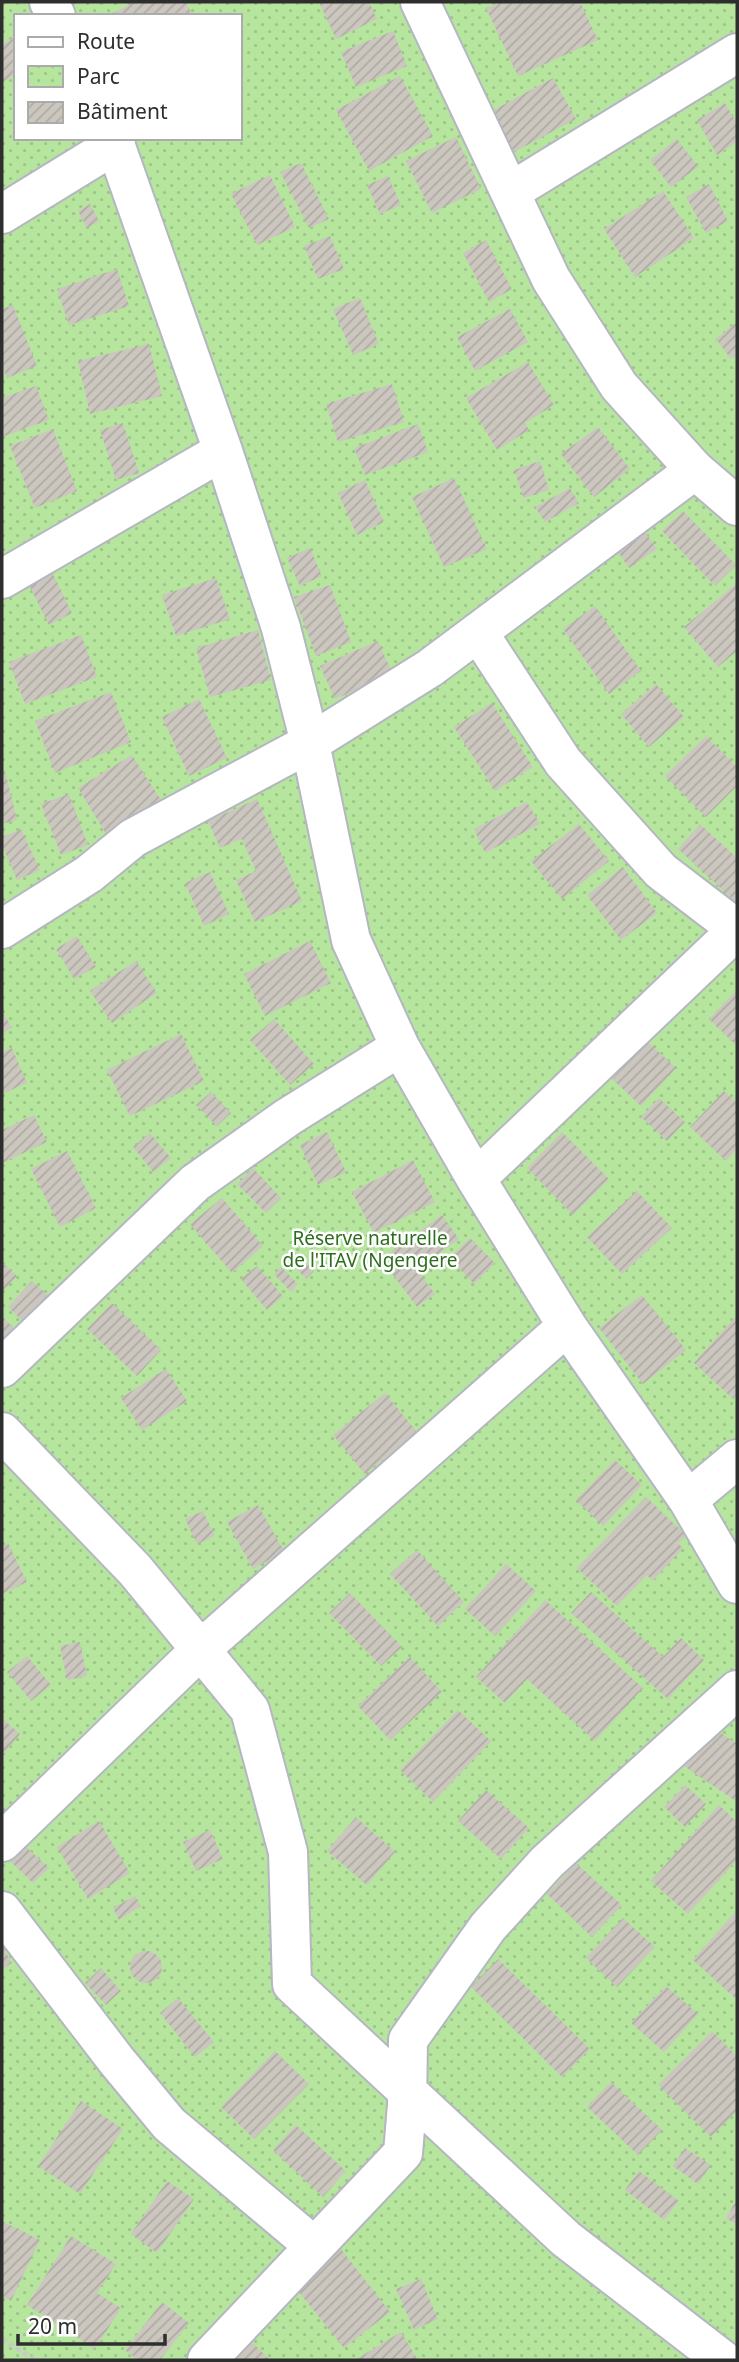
<svg xmlns="http://www.w3.org/2000/svg" width="739" height="2362" viewBox="0 0 739 2362" font-family="'Noto Sans',sans-serif">
<style>
.park{fill:url(#park-dots);fill-rule:evenodd}
.building{fill:url(#building-hatch)}
.lines{fill:none;stroke-linecap:round;stroke-linejoin:round}
.minor-casing{stroke:#b4b7c1;stroke-width:42}
.path{stroke:#c9c9c9;stroke-width:4.5;stroke-dasharray:5 3.5;stroke-linecap:butt}
.minor{stroke:#fff;stroke-width:38}
.labels{text-anchor:middle;dominant-baseline:central;stroke-width:5;stroke-linejoin:round;paint-order:stroke}
.park-label{font-size:19px;fill:#2c6e1b;stroke:#fff}
</style>
<defs>
<pattern id="park-dots" width="8" height="8" patternUnits="userSpaceOnUse" patternTransform="scale(1.75)"><rect width="8" height="8" fill="#b6e59e"/><path d="M2 2h.1M6 6h.1" fill="none" stroke="#9dc588" stroke-width="1.8" stroke-linecap="round"/></pattern>
<pattern id="building-hatch" width="6" height="6" patternUnits="userSpaceOnUse" patternTransform="scale(1.75)"><rect width="6" height="6" fill="#cbc7bf"/><path d="M-1 1l2-2M0 6l6-6M5 7l2-2" fill="none" stroke="#afaba4"/></pattern>
</defs>
<rect width="100%" height="100%" fill="#efe9e1"/>
<path class="park" d="M 2,2 L 737,2 L 737,2360 L 2,2360 ZM 16,16 L 240,16 L 240,138 L 16,138 Z"/>
<path class="building" d="M 135,2 L 186,2 L 193,16 L 114,16 L 113,13 Z
M 319,2 L 369,2 L 377,19 L 336,39 Z
M 500,2 L 580,2 L 598,40 L 518,76 L 486,8 Z
M 393,31 L 407,66 L 356,87 L 341,52 Z
M 14,37 L 16,74 L 2,83 L 2,45 Z
M 400,76 L 433,136 L 369,171 L 336,110 Z
M 553,78 L 576,119 L 514,152 L 492,111 Z
M 725,103 L 737,124 L 737,142 L 717,155 L 697,120 Z
M 456,137 L 481,189 L 432,213 L 406,161 Z
M 677,139 L 698,167 L 671,187 L 650,160 Z
M 301,163 L 329,219 L 309,228 L 280,172 Z
M 270,175 L 295,227 L 257,245 L 231,194 Z
M 388,176 L 401,205 L 380,214 L 367,185 Z
M 709,184 L 728,221 L 706,233 L 686,197 Z
M 663,191 L 694,238 L 635,277 L 604,229 Z
M 90,204 L 99,221 L 87,228 L 78,211 Z
M 330,236 L 344,269 L 318,279 L 304,246 Z
M 486,240 L 512,289 L 489,302 L 463,253 Z
M 117,269 L 129,306 L 69,325 L 57,289 Z
M 360,298 L 379,344 L 353,355 L 333,309 Z
M 13,305 L 37,366 L 7,378 L 2,366 L 2,309 Z
M 510,309 L 528,342 L 475,371 L 457,337 Z
M 737,322 L 737,355 L 731,359 L 716,339 Z
M 149,344 L 162,396 L 90,414 L 78,361 Z
M 528,362 L 554,405 L 525,423 L 529,430 L 497,450 L 466,398 Z
M 392,384 L 404,422 L 338,442 L 326,404 Z
M 36,386 L 49,420 L 2,437 L 2,398 Z
M 123,423 L 139,473 L 116,480 L 100,430 Z
M 418,424 L 428,452 L 365,475 L 354,448 Z
M 598,427 L 630,469 L 594,497 L 561,454 Z
M 53,429 L 77,491 L 35,508 L 10,446 Z
M 540,461 L 549,490 L 524,498 L 514,470 Z
M 454,478 L 487,549 L 444,567 L 412,497 Z
M 365,480 L 384,522 L 357,535 L 338,493 Z
M 570,488 L 579,503 L 545,522 L 535,507 Z
M 683,511 L 736,565 L 715,586 L 662,531 Z
M 642,528 L 657,549 L 629,568 L 614,546 Z
M 310,548 L 322,576 L 300,586 L 287,558 Z
M 50,568 L 72,613 L 49,625 L 26,579 Z
M 216,578 L 230,619 L 176,636 L 162,595 Z
M 737,583 L 737,651 L 718,667 L 684,627 Z
M 330,585 L 351,642 L 316,656 L 294,597 Z
M 595,606 L 641,671 L 609,694 L 563,629 Z
M 258,630 L 271,680 L 210,697 L 196,648 Z
M 81,635 L 97,677 L 25,704 L 9,662 Z
M 378,641 L 393,675 L 335,699 L 320,666 Z
M 656,684 L 684,717 L 649,747 L 621,714 Z
M 111,692 L 131,742 L 55,773 L 35,721 Z
M 199,699 L 227,758 L 189,776 L 162,717 Z
M 492,703 L 533,767 L 495,791 L 454,727 Z
M 706,736 L 737,767 L 737,786 L 706,817 L 665,776 Z
M 132,755 L 163,803 L 108,837 L 78,788 Z
M 2,771 L 5,771 L 17,820 L 2,824 Z
M 69,794 L 88,845 L 61,855 L 41,804 Z
M 257,799 L 302,901 L 255,922 L 236,880 L 256,871 L 242,839 L 220,848 L 208,821 Z
M 527,802 L 540,824 L 485,853 L 474,829 Z
M 579,824 L 609,861 L 562,899 L 531,861 Z
M 700,824 L 737,858 L 737,903 L 678,849 Z
M 21,829 L 40,870 L 17,880 L 2,845 L 2,837 Z
M 623,867 L 657,913 L 621,940 L 587,895 Z
M 210,872 L 229,914 L 204,926 L 185,883 Z
M 77,936 L 96,967 L 74,979 L 56,949 Z
M 310,941 L 331,983 L 265,1016 L 244,974 Z
M 136,961 L 157,993 L 112,1023 L 90,991 Z
M 737,990 L 737,1046 L 709,1019 Z
M 2,1012 L 12,1027 L 2,1034 Z
M 274,1019 L 314,1064 L 290,1085 L 250,1040 Z
M 181,1034 L 204,1081 L 130,1116 L 107,1070 Z
M 647,1041 L 676,1068 L 641,1106 L 612,1079 Z
M 12,1048 L 27,1083 L 2,1094 L 2,1052 Z
M 724,1091 L 737,1103 L 737,1149 L 726,1161 L 690,1127 Z
M 211,1092 L 231,1113 L 217,1126 L 196,1105 Z
M 659,1098 L 685,1122 L 667,1141 L 641,1117 Z
M 34,1115 L 47,1142 L 2,1163 L 2,1130 Z
M 327,1132 L 346,1172 L 318,1185 L 300,1145 Z
M 562,1132 L 609,1179 L 573,1215 L 527,1168 Z
M 150,1133 L 171,1158 L 153,1172 L 133,1147 Z
M 67,1151 L 96,1208 L 60,1227 L 31,1169 Z
M 413,1160 L 435,1202 L 374,1233 L 352,1192 Z
M 253,1168 L 281,1198 L 266,1213 L 237,1184 Z
M 637,1191 L 672,1228 L 622,1274 L 587,1237 Z
M 222,1198 L 263,1246 L 232,1273 L 190,1224 Z
M 442,1215 L 459,1239 L 417,1270 L 435,1294 L 417,1307 L 381,1259 Z
M 470,1238 L 495,1263 L 474,1284 L 449,1258 Z
M 300,1257 L 314,1271 L 306,1279 L 293,1265 Z
M 2,1262 L 17,1276 L 2,1292 Z
M 257,1266 L 283,1296 L 267,1310 L 241,1279 Z
M 281,1267 L 298,1284 L 291,1292 L 274,1274 Z
M 32,1281 L 52,1299 L 27,1325 L 8,1307 Z
M 642,1295 L 686,1350 L 643,1384 L 599,1328 Z
M 112,1303 L 161,1350 L 137,1376 L 87,1329 Z
M 737,1315 L 737,1394 L 733,1399 L 694,1363 Z
M 2,1317 L 19,1333 L 2,1345 Z
M 166,1369 L 187,1401 L 142,1430 L 121,1398 Z
M 385,1393 L 417,1432 L 365,1474 L 333,1435 Z
M 615,1460 L 642,1485 L 603,1526 L 576,1500 Z
M 646,1497 L 686,1535 L 678,1543 L 683,1548 L 653,1581 L 647,1575 L 617,1606 L 577,1568 Z
M 258,1505 L 284,1551 L 253,1569 L 227,1522 Z
M 203,1511 L 215,1536 L 197,1544 L 185,1519 Z
M 8,1543 L 27,1582 L 2,1594 L 2,1547 Z
M 417,1550 L 464,1602 L 438,1626 L 390,1574 Z
M 506,1564 L 536,1591 L 495,1636 L 465,1609 Z
M 591,1592 L 663,1657 L 681,1638 L 704,1660 L 668,1699 L 571,1613 Z
M 350,1593 L 402,1647 L 381,1666 L 329,1613 Z
M 545,1600 L 643,1688 L 595,1741 L 527,1679 L 505,1703 L 476,1677 Z
M 80,1642 L 87,1676 L 67,1680 L 60,1646 Z
M 27,1656 L 51,1685 L 31,1701 L 7,1672 Z
M 410,1657 L 442,1692 L 390,1740 L 358,1706 Z
M 458,1710 L 491,1741 L 433,1802 L 400,1770 Z
M 2,1718 L 20,1734 L 2,1756 Z
M 708,1724 L 737,1744 L 737,1802 L 681,1764 Z
M 685,1785 L 706,1804 L 685,1827 L 664,1807 Z
M 486,1790 L 529,1828 L 501,1859 L 458,1821 Z
M 719,1805 L 737,1822 L 737,1860 L 688,1914 L 651,1881 Z
M 356,1817 L 395,1852 L 367,1885 L 327,1851 Z
M 99,1821 L 130,1873 L 88,1899 L 57,1847 Z
M 210,1830 L 223,1859 L 196,1871 L 183,1842 Z
M 24,1845 L 49,1868 L 33,1883 L 9,1860 Z
M 576,1863 L 622,1905 L 592,1937 L 547,1894 Z
M 135,1896 L 141,1906 L 119,1920 L 113,1908 Z
M 737,1910 L 737,2000 L 693,1960 Z
M 623,1918 L 655,1947 L 617,1987 L 586,1958 Z
M 2,1946 L 12,1963 L 2,1969 Z
M130 1967a16 16 0 1 1 32 0a16 16 0 1 1-32 0Z
M 498,1959 L 590,2049 L 562,2077 L 471,1987 Z
M 101,1968 L 121,1991 L 106,2005 L 85,1983 Z
M 666,1986 L 698,2014 L 664,2052 L 631,2023 Z
M 178,1998 L 214,2042 L 195,2057 L 160,2013 Z
M 712,2031 L 737,2056 L 737,2111 L 711,2137 L 658,2085 Z
M 275,2051 L 309,2084 L 254,2139 L 221,2107 Z
M 611,2082 L 662,2130 L 638,2155 L 587,2107 Z
M 81,2101 L 123,2129 L 80,2194 L 38,2166 Z
M 296,2125 L 346,2171 L 323,2197 L 273,2150 Z
M 685,2148 L 711,2165 L 698,2184 L 673,2166 Z
M 639,2171 L 679,2201 L 664,2220 L 625,2190 Z
M 167,2181 L 194,2199 L 157,2253 L 131,2234 Z
M 737,2199 L 737,2225 L 726,2218 Z
M 2,2221 L 40,2240 L 11,2301 L 2,2296 Z
M 71,2236 L 116,2264 L 97,2293 L 121,2308 L 95,2349 L 27,2305 Z
M 341,2249 L 390,2312 L 344,2348 L 294,2286 Z
M 421,2279 L 438,2319 L 414,2330 L 396,2289 Z
M 162,2302 L 189,2323 L 160,2360 L 138,2360 L 125,2350 Z
M 401,2332 L 418,2360 L 355,2360 Z
M 251,2341 L 270,2360 L 231,2360 Z"/>
<g class="lines">
<g class="minor-casing">
<path id="minor" d="M 49,2 L 56,16
M 420,2 L 551,279 L 619,386 L 695,470 L 737,506
M 113,138 L 223,451 L 281,628 L 310,743 L 351,940 L 400,1047 L 476,1179 L 567,1326 L 688,1500 L 737,1584
M 510,192 L 737,53
M 2,214 L 116,144
M 2,579 L 223,451
M 478,632 L 563,762 L 661,871 L 737,929
M 2,929 L 89,874 L 133,838 L 310,743 L 430,668 L 695,470
M 476,1179 L 737,930
M 2,1368 L 195,1183 L 288,1117 L 400,1047
M 2,1432 L 135,1570 L 250,1710 L 288,1852 L 292,1984 L 566,2239 L 723,2360
M 688,1500 L 737,1459
M 2,1842 L 200,1650 L 567,1326
M 2,1911 L 116,2060 L 169,2124 L 314,2246
M 207,2360 L 403,2153 L 407,2105 L 408,2040 L 488,1927 L 547,1862 L 737,1690"/>
</g>
<path class="path" d="M 2,2339 L 35,2360"/>
<use href="#minor" class="minor"/>
</g>
<g class="labels">
<g class="park-label">
<text x="370" y="1238">Réserve naturelle<tspan x="370" dy="22">de l'ITAV (Ngengere</tspan></text>
</g>
</g>
<rect width="739" height="2362" fill="none" stroke="#2e2e2e" stroke-width="7"/>
<rect x="14" y="14" width="228" height="126" fill="#ffffff" stroke="#ababab" stroke-width="2"/>
<rect x="28" y="37" width="35" height="10" fill="#ffffff" stroke="#ababab" stroke-width="2"/>
<text x="77" y="49" font-size="21" fill="#2e2e2e">Route</text>
<rect x="28" y="66" width="35" height="21" fill="url(#park-dots)" stroke="#ababab" stroke-width="2"/>
<text x="77" y="84" font-size="21" fill="#2e2e2e">Parc</text>
<rect x="28" y="102" width="35" height="21" fill="url(#building-hatch)" stroke="#ababab" stroke-width="2"/>
<text x="77" y="119" font-size="21" fill="#2e2e2e">Bâtiment</text>
<path d="M18 2334v10h147v-10" fill="none" stroke="#2e2e2e" stroke-width="3.5"/>
<text x="28" y="2334" font-size="21" fill="#2e2e2e" stroke="#ffffff" stroke-width="5" paint-order="stroke">20 m</text>
</svg>
